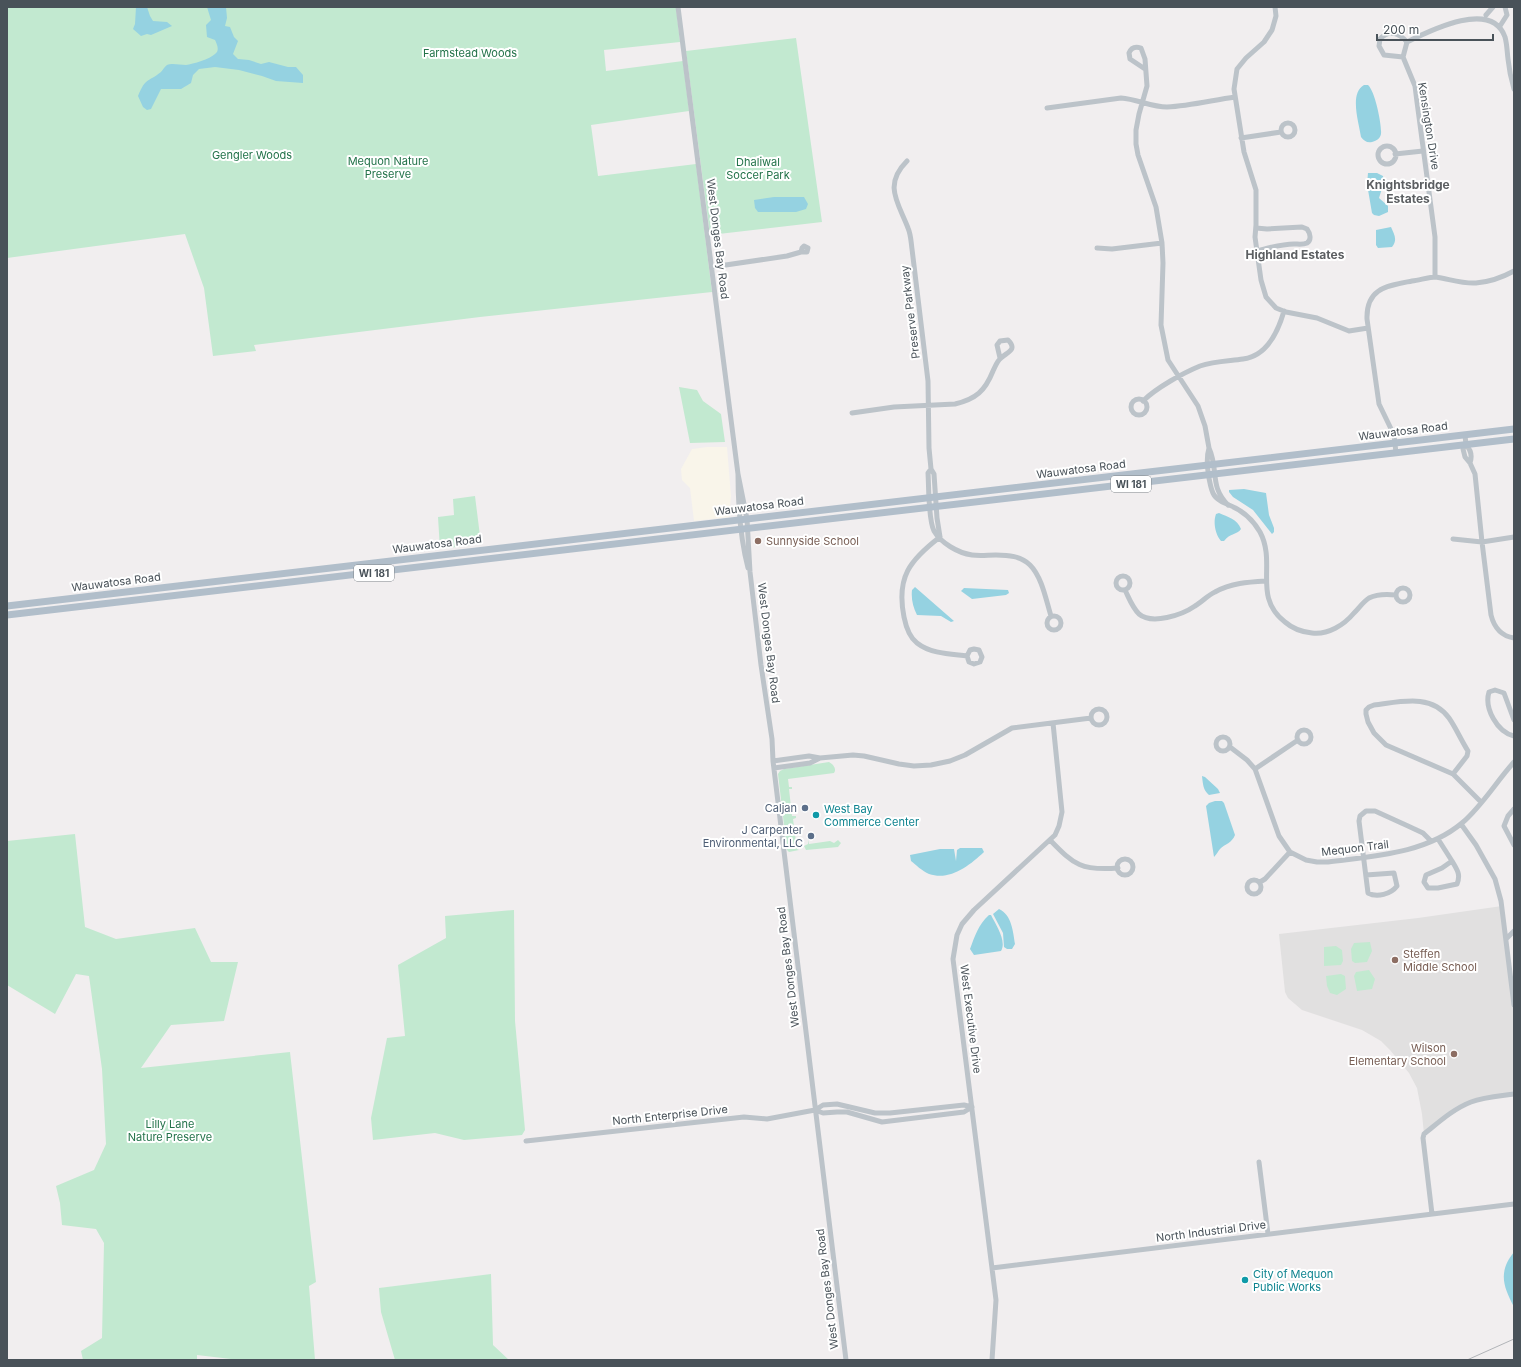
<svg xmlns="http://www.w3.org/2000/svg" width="1521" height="1367" viewBox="0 0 1521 1367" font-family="Inter,sans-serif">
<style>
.commercial{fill:#f9f5ea}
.education{fill:#e1e0e0}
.green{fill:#c2e9d0}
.water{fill:#95d2e1}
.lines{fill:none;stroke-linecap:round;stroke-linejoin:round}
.minor{stroke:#bcc3c9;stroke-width:5}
.major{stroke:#b1beca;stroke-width:7}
.rail{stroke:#b1b4b8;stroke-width:1}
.education-dot{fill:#8d6e63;stroke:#fff;stroke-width:1.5}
.service-dot{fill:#5c6f8a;stroke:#fff;stroke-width:1.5}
.culture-dot{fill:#0f9aa8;stroke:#fff;stroke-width:1.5}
.labels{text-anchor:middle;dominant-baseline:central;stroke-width:4;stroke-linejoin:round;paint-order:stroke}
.shield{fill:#fff;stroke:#80868b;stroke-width:1}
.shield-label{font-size:10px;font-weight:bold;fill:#495259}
.park-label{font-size:11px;fill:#227249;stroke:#fff}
.street-label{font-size:11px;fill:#495259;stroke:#fff}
.education-label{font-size:11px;fill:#785e54;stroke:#fff;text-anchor:start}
.service-label{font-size:11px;fill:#4e5e75;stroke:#fff;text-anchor:end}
.culture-label{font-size:11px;fill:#0d838f;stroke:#fff;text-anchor:start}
.neighbourhood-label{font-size:12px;font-weight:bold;fill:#5c5f62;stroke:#fff}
</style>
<rect width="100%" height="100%" fill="#f1eeef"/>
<path class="commercial" d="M 707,447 L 727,447 L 731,496 L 729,517 L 694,521 L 690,488 L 682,480 L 681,469 L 692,449 Z"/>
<path class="education" d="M 1502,906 L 1514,1005 L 1514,1094 L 1470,1102 L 1424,1134 L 1422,1114 L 1417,1088 L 1409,1073 L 1390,1050 L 1381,1041 L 1362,1030 L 1302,1010 L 1288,998 L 1285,992 L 1279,934 L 1418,918 Z"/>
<path class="green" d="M 7,7 L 676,7 L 680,42 L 604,50 L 606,71 L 683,61 L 689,111 L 591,125 L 598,176 L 696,164 L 712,292 L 480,317 L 254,345 L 256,351 L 213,356 L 204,288 L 185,234 L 7,258 Z
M 796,38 L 822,222 L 710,235 L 686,51 Z
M 679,387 L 697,390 L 703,401 L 721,414 L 725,442 L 690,443 Z
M 475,496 L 481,544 L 440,549 L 438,517 L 454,515 L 453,499 Z
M 829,762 C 833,764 837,769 834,773 L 788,779 L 789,787 L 792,787 L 792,789 L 789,789 L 792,816 L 796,816 L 796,818 L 793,819 L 797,849 L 799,850 L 789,852 L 787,850 L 778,774 L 780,771 L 784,769 Z
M 75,834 L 85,927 L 116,939 L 195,928 L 211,962 L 238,962 L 224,1021 L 171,1025 L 141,1068 L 290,1052 L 316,1282 L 309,1286 L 315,1360 L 232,1360 L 231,1359 L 197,1355 L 197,1360 L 83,1360 L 81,1351 L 102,1338 L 104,1243 L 96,1229 L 62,1225 L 60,1203 L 56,1186 L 94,1170 L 106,1144 L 102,1069 L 89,976 L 76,974 L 55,1014 L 7,985 L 7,841 Z
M 809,840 L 809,844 L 830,841 L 834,843 L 838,840 L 841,843 L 838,847 L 806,850 L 804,846 L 808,844 Z
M 514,910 L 515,1021 L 525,1130 L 522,1135 L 464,1140 L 435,1133 L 373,1140 L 371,1118 L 387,1038 L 405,1036 L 398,965 L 446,938 L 445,916 Z
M 1370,942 L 1372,951 L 1367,962 L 1355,963 L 1352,961 L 1351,949 L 1354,943 Z
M 1336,946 L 1342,950 L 1343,961 L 1341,965 L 1324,966 L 1324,947 Z
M 1369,970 L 1375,979 L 1372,989 L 1357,991 L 1354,976 L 1356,972 Z
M 1341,974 L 1345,976 L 1346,989 L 1337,995 L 1330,993 L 1327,986 L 1326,976 Z
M 491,1274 L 493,1345 L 509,1360 L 395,1360 L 381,1312 L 379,1288 Z"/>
<path class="water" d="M 136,7 L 147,7 L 150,16 L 153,21 L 167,22 L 172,26 L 151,35 L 147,34 L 141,36 L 133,29 L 135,24 Z
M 207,7 L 226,7 L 227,18 L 225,26 L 230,27 L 234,37 L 238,41 L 233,54 L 238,59 L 249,60 L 261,64 L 269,62 L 288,67 L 296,67 L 303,75 L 303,83 L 276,81 L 262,76 L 239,70 L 215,67 L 199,69 L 193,75 L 191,83 L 181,89 L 161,89 L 151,109 L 147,110 L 143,107 L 138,96 C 146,77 147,83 161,72 C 163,70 164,67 167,65 C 172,63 180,65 186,65 C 193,64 210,59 215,54 C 220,51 217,44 215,40 L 207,37 L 206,25 L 211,20 Z
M 1364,85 L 1368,85 C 1375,91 1382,125 1381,134 C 1380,139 1376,141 1372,142 C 1367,143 1364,141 1361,137 C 1359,123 1349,93 1364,85 Z
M 1368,173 L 1377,173 L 1383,176 L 1384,182 L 1379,198 L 1388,206 L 1388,212 L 1379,216 L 1374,215 L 1372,213 L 1367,184 Z
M 774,197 L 804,197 L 808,204 L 806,209 L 796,212 L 758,212 L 755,208 L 754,200 Z
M 1391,227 C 1394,234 1398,240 1392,247 L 1378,248 L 1376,245 L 1376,230 Z
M 1244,489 L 1266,493 L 1269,515 L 1274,528 L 1274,532 L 1272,534 L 1253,510 L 1233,497 L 1229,492 L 1229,490 Z
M 1219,513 C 1228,517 1237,519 1241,529 C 1237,535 1230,533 1224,541 L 1221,541 C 1215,534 1213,522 1216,514 Z
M 915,587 L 954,621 L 951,622 L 941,616 L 917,615 C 913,607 911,599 912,590 Z
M 964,588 L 1008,590 L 1009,593 L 1006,595 L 972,599 L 961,591 Z
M 1202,776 L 1205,777 L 1218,789 L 1220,793 L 1209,795 C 1203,790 1203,784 1202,776 Z
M 1215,801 L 1222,801 L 1224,803 L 1235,835 C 1232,843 1225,844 1220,849 C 1218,851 1217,854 1214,857 L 1206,806 L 1209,803 Z
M 960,848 L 982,848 L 984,852 C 969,866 950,881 929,874 C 922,871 916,865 911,861 L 910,855 L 940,849 L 954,849 L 956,861 L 957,850 Z
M 999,909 C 1012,915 1013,932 1015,944 L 1012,949 L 1007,949 L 1004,947 L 1003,933 L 993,914 Z
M 989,915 L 991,915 C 996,925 1007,941 1001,951 L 974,955 L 970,949 C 975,936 978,925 989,915 Z
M 1514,1252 L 1514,1307 C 1503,1286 1498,1272 1514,1252 Z"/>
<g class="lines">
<path class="minor" d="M 678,7 L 738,474 C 738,505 740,537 748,568
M 1275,7 L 1276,16 L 1272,30 L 1264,42 L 1246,58 L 1237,69 L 1234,89 L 1244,152 L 1256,190 L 1256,225 L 1255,237 L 1261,280 L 1266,297 L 1276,308 L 1286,312 L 1317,318 L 1349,331 L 1368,328
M 1486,15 L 1493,7
M 1500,26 L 1507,15 L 1505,7
M 1403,57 L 1384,55 L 1379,46 L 1380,39 C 1389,29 1399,33 1407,42
M 1145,69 L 1130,59 L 1129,53 C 1131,48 1135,46 1141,48 L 1145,59 L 1147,86 L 1139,114 L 1136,130 L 1136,144 L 1138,155 L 1156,207 L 1162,243 L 1163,263 L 1161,325 L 1168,360 L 1198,406 L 1205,426 L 1209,448
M 1047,108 L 1121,98 C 1137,99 1151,107 1167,107 C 1190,106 1213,100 1235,97
M1281 130a7 7 0 1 1 14 0a7 7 0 1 1-14 0Z
M 1241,138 L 1281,132
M1378 155a9 9 0 1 1 18 0a9 9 0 1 1-18 0Z
M 1395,154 L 1423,151
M 907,161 C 883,185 898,202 908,228 C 911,235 911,242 912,249 L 928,381 L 929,448 L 931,469 L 934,474 L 937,518 L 940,537
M 1256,228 L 1267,229 L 1302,227 L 1307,229 C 1310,233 1312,240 1307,243 C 1303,245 1298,244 1294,244 C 1281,244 1269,248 1257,251
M 1097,248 L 1112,249 L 1162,243
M 712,267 L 787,256 L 801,252 L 807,252 L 808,248 L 804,246 L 802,248 L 801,252
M 1435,277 L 1435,237 L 1417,102 L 1415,86 L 1403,57 L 1407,42 C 1433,29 1492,0 1505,37 C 1507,44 1507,51 1508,59 C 1509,69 1511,79 1514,89
M1131 407a8 8 0 1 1 16 0a8 8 0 1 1-16 0Z
M 1143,401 C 1156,388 1183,373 1200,366 C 1214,361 1229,361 1243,359 C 1267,356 1278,332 1284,311
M 852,413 L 894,407 L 955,404 C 976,399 985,391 993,371 C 995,367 997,361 1001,358 C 1007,352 1018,350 1008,340 L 1000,341 L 997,345 L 1000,358
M 1466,445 C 1471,450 1472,457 1470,463
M 1396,453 L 1394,435 L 1379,404 L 1367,319 C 1366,288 1387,286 1412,281 C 1420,280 1429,277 1436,277 C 1449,279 1463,284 1476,283 C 1489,282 1503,277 1514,271
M 931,469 L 928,473 C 929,487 928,519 934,531 C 941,543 958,553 972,555 C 980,556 988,555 996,555 C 1008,555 1021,556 1030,565 C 1042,577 1046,600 1051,616
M 738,474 L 747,519 L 750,572 L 761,665 L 772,739 L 773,761 L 846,1360
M 1228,505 C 1209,486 1219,470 1209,448 C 1206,458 1207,467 1209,478 C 1210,483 1211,490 1214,495 C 1218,501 1223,502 1229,505 C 1242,510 1253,520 1260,532 C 1277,564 1252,596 1285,622 C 1293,629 1302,632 1312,633 C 1328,635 1344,625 1354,613 C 1359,608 1363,602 1369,598 C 1377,594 1387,594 1396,595
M 940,537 C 910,560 896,577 904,617 C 906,627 909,637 917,643 C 931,654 951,654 967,656 L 969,662 L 974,664 L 980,662 L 982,657 L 979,650 L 974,649 L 970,650 L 967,656
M 1514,537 L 1482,542 L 1491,615 C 1494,627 1501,636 1514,638
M 1453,539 L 1482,542 L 1475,474 L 1470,463 L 1465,457 L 1463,449 L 1466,445 L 1465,435
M1116 583a7 7 0 1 1 14 0a7 7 0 1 1-14 0Z
M1396 595a7 7 0 1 1 14 0a7 7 0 1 1-14 0Z
M 1125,590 C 1129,598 1132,607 1139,614 C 1152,625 1182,615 1195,606 C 1202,602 1208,595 1215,592 C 1231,583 1248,582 1266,581
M1047 623a7 7 0 1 1 14 0a7 7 0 1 1-14 0Z
M1091 717a8 8 0 1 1 16 0a8 8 0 1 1-16 0Z
M 1514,720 L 1504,693 L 1495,690 L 1489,692 C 1484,708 1497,732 1514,736
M1297 737a7 7 0 1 1 14 0a7 7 0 1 1-14 0Z
M1216 744a7 7 0 1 1 14 0a7 7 0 1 1-14 0Z
M 1230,747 L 1247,760 L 1255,769 L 1279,836 L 1290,852 L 1306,860 L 1317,862 L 1328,862 C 1373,856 1425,854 1462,823 C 1482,806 1496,782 1514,762
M 773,761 L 809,756 L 820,758 L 853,755 L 864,756 L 899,764 L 914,766 L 931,765 L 950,761 L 965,755 L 1012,728 L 1091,718
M 774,768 L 810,763 L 820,758
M 1255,769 L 1298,740
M 1453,774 L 1386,745 L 1374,733 L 1368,722 L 1366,714 L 1366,710 L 1369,707 L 1374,705 C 1400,702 1431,693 1449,718 C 1456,728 1461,740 1468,751 L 1467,756 L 1453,774 L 1481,802
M 1514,809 L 1508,816 L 1504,826 L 1514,845
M 1461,824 L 1476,845 L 1495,879 L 1501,901 L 1514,1005
M 1438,839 L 1452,861 L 1442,868 L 1426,875 L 1424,882 L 1428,888 L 1438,888 L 1457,884 C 1461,874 1457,870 1452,861
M 1050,840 C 1074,865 1082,871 1118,868
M1117 867a8 8 0 1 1 16 0a8 8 0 1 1-16 0Z
M 1366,875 L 1394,873 L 1397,886 C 1391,894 1377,898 1368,893 L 1359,821 L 1360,816 L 1366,811 L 1375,811 L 1408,826 L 1423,833 L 1431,841
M1247 887a7 7 0 1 1 14 0a7 7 0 1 1-14 0Z
M 1260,882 L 1265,879 L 1290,852
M 1506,939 L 1514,931
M 815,1110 L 823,1113 L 837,1112 L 847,1112 L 882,1122 L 964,1112 L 972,1107
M 526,1141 L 744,1117 L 767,1119 L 815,1110 L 823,1105 L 837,1104 L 875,1113 L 890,1113 L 964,1105 L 972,1107
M 1259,1162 L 1268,1234
M 1432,1214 L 1423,1138 L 1424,1134 C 1438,1123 1453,1109 1471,1102 C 1484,1097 1500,1096 1514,1094
M 992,1268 L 1514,1204
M 992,1360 L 996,1300 L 953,959 L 957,935 L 962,924 L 974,910 L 1055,835 L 1059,826 L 1062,812 L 1053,723"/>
<path class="major" d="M 7,606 L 1514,429
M 7,615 L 1514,439"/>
<path class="rail" d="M 1467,1360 L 1514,1339"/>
</g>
<g class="education-dot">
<circle cx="758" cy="541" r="4"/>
<circle cx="1395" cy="960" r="4"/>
<circle cx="1454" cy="1054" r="4"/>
</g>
<g class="service-dot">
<circle cx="805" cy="808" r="4"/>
<circle cx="811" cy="836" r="4"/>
</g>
<g class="culture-dot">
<circle cx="816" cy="815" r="4"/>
<circle cx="1245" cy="1280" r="4"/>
</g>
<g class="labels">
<g class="shield">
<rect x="1111" y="476" width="40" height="16" rx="3"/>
<rect x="354" y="565" width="40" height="16" rx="3"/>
</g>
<g class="shield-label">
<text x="1131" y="484">WI 181</text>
<text x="374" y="573">WI 181</text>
</g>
<g class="park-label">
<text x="470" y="53">Farmstead Woods</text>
<text x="252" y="155">Gengler Woods</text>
<text x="388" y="161">Mequon Nature<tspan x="388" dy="13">Preserve</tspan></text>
<text x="758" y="162">Dhaliwal<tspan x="758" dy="13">Soccer Park</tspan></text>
<text x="170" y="1124">Lilly Lane<tspan x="170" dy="13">Nature Preserve</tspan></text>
</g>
<g class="street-label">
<text transform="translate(1429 126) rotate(81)">Kensington Drive</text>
<text transform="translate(718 239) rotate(83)">West Donges Bay Road</text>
<text transform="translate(910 312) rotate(-97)">Preserve Parkway</text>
<text transform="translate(1403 431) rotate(-7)">Wauwatosa Road</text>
<text transform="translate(1081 469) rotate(-7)">Wauwatosa Road</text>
<text transform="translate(759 506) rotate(-7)">Wauwatosa Road</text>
<text transform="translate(437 544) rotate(-7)">Wauwatosa Road</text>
<text transform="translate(116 582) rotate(-7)">Wauwatosa Road</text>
<text transform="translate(769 643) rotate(83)">West Donges Bay Road</text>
<text transform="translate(1355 848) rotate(-7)">Mequon Trail</text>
<text transform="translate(788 967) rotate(-97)">West Donges Bay Road</text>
<text transform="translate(971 1019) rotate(83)">West Executive Drive</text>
<text transform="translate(670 1115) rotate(-6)">North Enterprise Drive</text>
<text transform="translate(1211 1231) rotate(-7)">North Industrial Drive</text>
<text transform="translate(827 1289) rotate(-97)">West Donges Bay Road</text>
</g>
<g class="education-label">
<text x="766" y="541">Sunnyside School</text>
<text x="1403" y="954">Steffen<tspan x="1403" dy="13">Middle School</tspan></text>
<text x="1446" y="1048" text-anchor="end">Wilson<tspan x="1446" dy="13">Elementary School</tspan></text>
</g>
<g class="service-label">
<text x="797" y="808">Caljan</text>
<text x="803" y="830">J Carpenter<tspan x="803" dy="13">Environmental, LLC</tspan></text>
</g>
<g class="culture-label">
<text x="824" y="809">West Bay<tspan x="824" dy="13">Commerce Center</tspan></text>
<text x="1253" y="1274">City of Mequon<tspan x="1253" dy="13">Public Works</tspan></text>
</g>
<g class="neighbourhood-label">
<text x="1408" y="184">Knightsbridge<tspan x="1408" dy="14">Estates</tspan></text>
<text x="1295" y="254">Highland Estates</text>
</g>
</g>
<rect width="1521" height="1367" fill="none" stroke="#495259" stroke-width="16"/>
<path d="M1377 34v6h116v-6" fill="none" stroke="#495259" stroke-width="2"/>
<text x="1383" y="34" font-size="12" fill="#495259" stroke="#ffffff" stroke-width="3" paint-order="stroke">200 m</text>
</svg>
